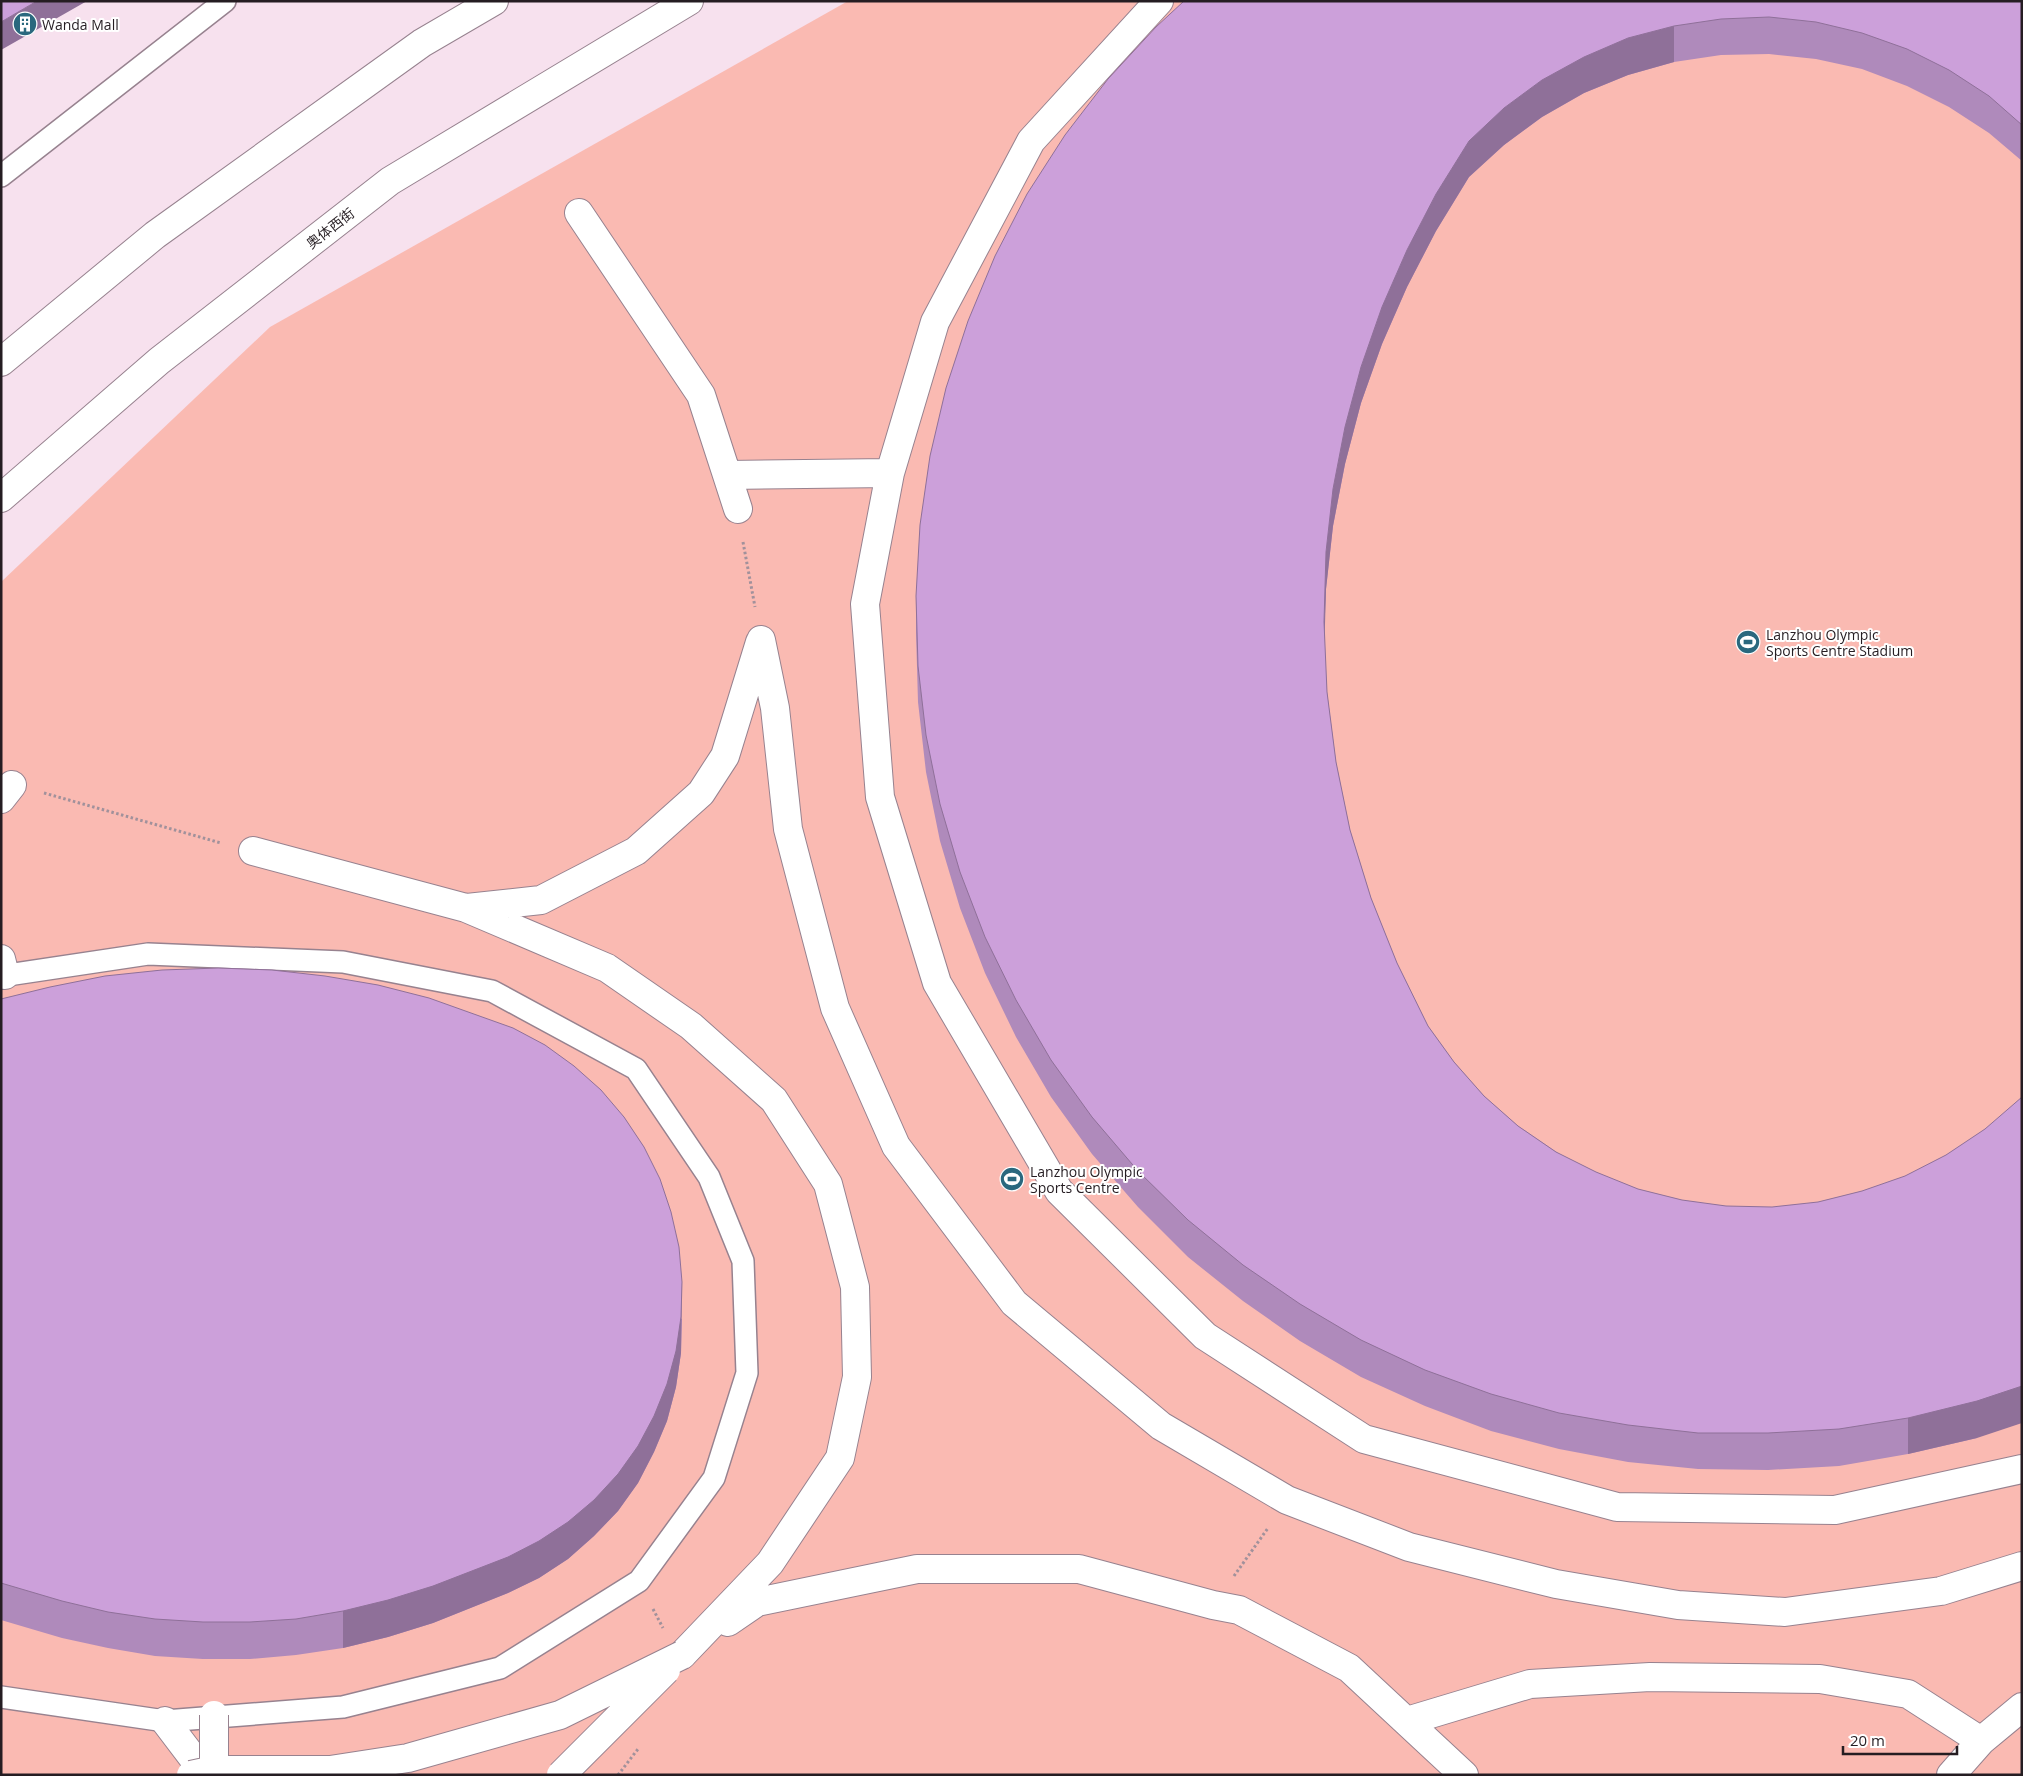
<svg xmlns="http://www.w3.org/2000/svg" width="2023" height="1776" viewBox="0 0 2023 1776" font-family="'Open Sans','Noto Sans SC',sans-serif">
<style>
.green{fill:#fabab2}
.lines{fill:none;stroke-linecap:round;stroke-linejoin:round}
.service-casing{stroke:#97828f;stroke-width:24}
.pedestrian-casing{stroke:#97828f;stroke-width:30}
.primary-casing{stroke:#97828f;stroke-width:30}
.path{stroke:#a1919b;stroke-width:3;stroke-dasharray:2.5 2.5;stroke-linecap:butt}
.service{stroke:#fff;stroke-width:21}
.pedestrian{stroke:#fff;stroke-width:28}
.primary{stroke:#fff;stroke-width:28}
.pedestrian-bridge-casing{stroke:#97828f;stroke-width:30;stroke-linecap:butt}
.pedestrian-bridge{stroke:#fff;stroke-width:28}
.wall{fill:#af8abb}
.shaded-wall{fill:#8f7099}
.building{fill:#cca0da;stroke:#8f7099}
.labels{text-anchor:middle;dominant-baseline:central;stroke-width:4;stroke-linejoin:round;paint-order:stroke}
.poi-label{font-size:14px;fill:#251d22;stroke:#fff;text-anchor:start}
.street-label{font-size:14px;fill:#251d22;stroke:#fff}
</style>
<rect width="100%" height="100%" fill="#f7e1ee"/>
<path class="green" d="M 848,1 L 2022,1 L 2022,1775 L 1,1775 L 1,582 L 270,327 Z"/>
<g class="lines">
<g class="service-casing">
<path id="service" d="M 1,176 L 225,1
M 1,976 L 148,954 L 343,962 L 492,991 L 636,1069 L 709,1177 L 743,1261 L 747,1373 L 714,1478 L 639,1581 L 500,1668 L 343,1707 L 165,1721 L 1,1697"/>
</g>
<g class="pedestrian-casing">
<path id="pedestrian" d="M 1159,1 L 1031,141 L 935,322 L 890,473 L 865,604 L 880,797 L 937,983 L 1059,1191 L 1205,1336 L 1364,1439 L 1617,1507 L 1835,1510 L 2022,1469
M 579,213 L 701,395 L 738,509
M 727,475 L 890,473
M 761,640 L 775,708 L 788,829 L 835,1008 L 896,1146 L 1014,1303 L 1161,1426 L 1287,1500 L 1409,1547 L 1556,1584 L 1678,1605 L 1785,1612 L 1941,1591 L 2022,1566
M 1,799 L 12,785
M 253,851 L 466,908 L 607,968 L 691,1026 L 774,1100 L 828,1184 L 855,1287 L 857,1377 L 840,1458 L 770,1563 L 682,1655
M 467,908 L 541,900 L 636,851 L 701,793 L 725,756 L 760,642
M 1,959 L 5,975
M 728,1622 L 757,1602 L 917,1569 L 1079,1569 L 1213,1605 L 1239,1610 L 1349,1668 L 1464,1775
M 165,1721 L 206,1775
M 1407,1721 L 1530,1684 L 1650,1677 L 1820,1679 L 1908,1694 L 1981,1741
M 1951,1775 L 1981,1741 L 2022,1707"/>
</g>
<g class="primary-casing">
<path id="primary" d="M 1,362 L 155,235 L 422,43 L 494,1
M 1,498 L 159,361 L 390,181 L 689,1"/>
</g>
<path class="path" d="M 743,542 L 755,607
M 44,793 L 221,843
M 1234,1576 L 1268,1528
M 653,1609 L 663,1628
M 618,1775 L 638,1749"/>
<use href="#service" class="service"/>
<use href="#pedestrian" class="pedestrian"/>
<use href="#primary" class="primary"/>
<g class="pedestrian-bridge-casing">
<path id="pedestrian-bridge" d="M 214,1770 L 214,1715
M 191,1775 L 214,1770 L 330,1770 L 408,1758 L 560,1715 L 682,1655
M 561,1775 L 666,1670"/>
</g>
<use href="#pedestrian-bridge" class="pedestrian-bridge"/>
</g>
<path class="wall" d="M 2022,1 L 2022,161 L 1989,133 L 1949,107 L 1907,86 L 1862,69 L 1816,59 L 1769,54 L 1721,55 L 1674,62 L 1628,75 L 1584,93 L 1542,117 L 1504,145 L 1469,177 L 1436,231 L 1407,287 L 1382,344 L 1361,403 L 1345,464 L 1333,526 L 1326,589 L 1324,639 L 1327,692 L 1336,762 L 1350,830 L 1371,898 L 1397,963 L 1428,1026 L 1454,1062 L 1484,1096 L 1518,1126 L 1977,1438 L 1908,1454 L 1839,1466 L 1768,1470 L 1698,1469 L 1628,1462 L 1559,1449 L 1491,1431 L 1425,1406 L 1361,1377 L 1300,1341 L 1243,1301 L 1188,1257 L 1138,1207 L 1092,1154 L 1051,1097 L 1016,1037 L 985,973 L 960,908 L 940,841 L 926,772 L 918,702 L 916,632 L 916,596 L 1156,27 Z
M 1,999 L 682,1319 L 681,1353 L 676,1387 L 667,1421 L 654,1452 L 638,1483 L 618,1511 L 594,1536 L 568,1559 L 539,1578 L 508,1593 L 433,1623 L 388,1637 L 343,1648 L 296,1655 L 250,1659 L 203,1659 L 155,1656 L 108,1648 L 62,1638 L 1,1620 Z"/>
<path class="shaded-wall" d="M 37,1 L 87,1 L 1,50 L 1,22 Z
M 1674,26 L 1674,62 L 1628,75 L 1584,93 L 1542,117 L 1504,145 L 1469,177 L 1436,231 L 1407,287 L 1382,344 L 1361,403 L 1345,464 L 1333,526 L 1326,589 L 1324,659 L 1324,622 L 1326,552 L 1333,489 L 1345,427 L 1361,367 L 1382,307 L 1407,250 L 1436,194 L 1469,141 L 1504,108 L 1542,80 L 1584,57 L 1628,38 Z
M 682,1282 L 681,1353 L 676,1387 L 667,1421 L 654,1452 L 638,1483 L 618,1511 L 594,1536 L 568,1559 L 539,1578 L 508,1593 L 433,1623 L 388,1637 L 343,1648 L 343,1611 Z
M 2022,1386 L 2022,1423 L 1977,1438 L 1908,1454 L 1908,1418 Z"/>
<path class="building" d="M 1,1 L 37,1 L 1,22 Z
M 1184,1 L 2022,1 L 2022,125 L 1989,96 L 1949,70 L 1907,49 L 1862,33 L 1816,22 L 1769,17 L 1721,19 L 1674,26 L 1628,38 L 1584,57 L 1542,80 L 1504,108 L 1469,141 L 1436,194 L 1407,250 L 1382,307 L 1361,367 L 1345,427 L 1333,489 L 1326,552 L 1324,622 L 1327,692 L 1336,762 L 1350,830 L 1371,898 L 1397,963 L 1428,1026 L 1454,1062 L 1484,1096 L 1518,1126 L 1556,1152 L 1596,1172 L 1638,1189 L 1682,1200 L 1726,1206 L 1772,1207 L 1818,1202 L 1862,1191 L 1905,1176 L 1946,1155 L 1985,1129 L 2022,1097 L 2022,1386 L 1977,1401 L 1908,1418 L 1839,1429 L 1768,1433 L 1698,1433 L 1628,1425 L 1559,1413 L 1491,1394 L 1425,1370 L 1361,1340 L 1300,1304 L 1243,1265 L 1188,1220 L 1138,1171 L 1092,1117 L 1051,1060 L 1016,1000 L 985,937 L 960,872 L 940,804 L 926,735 L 918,666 L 916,596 L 920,525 L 930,456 L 946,388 L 968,321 L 995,256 L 1027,194 L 1065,135 L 1108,79 L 1156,27 Z
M 218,968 L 272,970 L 325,976 L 378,985 L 429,998 L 513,1028 L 545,1045 L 574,1066 L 601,1090 L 624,1117 L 644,1147 L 660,1179 L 671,1212 L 679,1247 L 682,1282 L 681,1317 L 676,1351 L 667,1384 L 654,1416 L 638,1446 L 618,1474 L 594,1500 L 568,1522 L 539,1541 L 508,1557 L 433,1586 L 388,1600 L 343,1611 L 296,1619 L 250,1622 L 203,1622 L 155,1619 L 108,1612 L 62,1601 L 1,1583 L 1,999 L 50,987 L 105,976 L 162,970 Z"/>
<defs>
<g id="building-disc" transform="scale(1.25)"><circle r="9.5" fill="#2a687e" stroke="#fff"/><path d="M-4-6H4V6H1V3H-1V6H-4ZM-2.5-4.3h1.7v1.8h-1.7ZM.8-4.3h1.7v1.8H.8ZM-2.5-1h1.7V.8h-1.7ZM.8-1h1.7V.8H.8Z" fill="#fff"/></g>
<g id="stadium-disc" transform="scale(1.25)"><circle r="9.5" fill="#2a687e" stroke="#fff"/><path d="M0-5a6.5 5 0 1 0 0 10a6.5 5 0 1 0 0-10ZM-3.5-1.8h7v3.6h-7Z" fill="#fff"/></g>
</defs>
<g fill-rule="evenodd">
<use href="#building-disc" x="25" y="24"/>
<use href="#stadium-disc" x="1748" y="642"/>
<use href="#stadium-disc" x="1012" y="1179"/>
</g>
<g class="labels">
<g class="poi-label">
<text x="42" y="24">Wanda Mall</text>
<text x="1766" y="634">Lanzhou Olympic<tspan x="1766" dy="16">Sports Centre Stadium</tspan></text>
<text x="1030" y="1171">Lanzhou Olympic<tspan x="1030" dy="16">Sports Centre</tspan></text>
</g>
<g class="street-label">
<text transform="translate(330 228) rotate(-38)">奥体西街</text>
</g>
</g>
<rect width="2023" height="1776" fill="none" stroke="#251d22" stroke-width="5"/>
<path d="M1843 1746v8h114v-8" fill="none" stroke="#251d22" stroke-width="2.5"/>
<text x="1850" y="1746" font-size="15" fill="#251d22" stroke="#ffffff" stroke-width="4" paint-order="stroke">20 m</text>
</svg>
